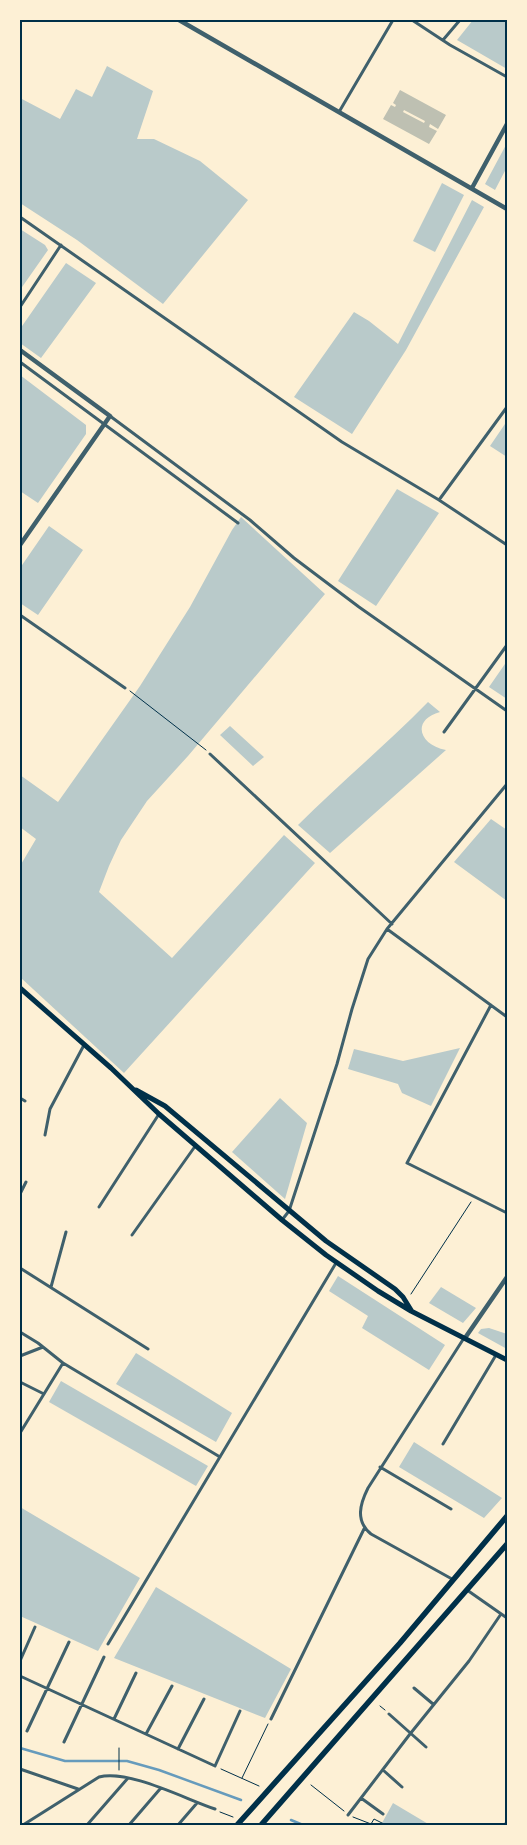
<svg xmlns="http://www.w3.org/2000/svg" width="527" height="1845" viewBox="0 0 527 1845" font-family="Jost,sans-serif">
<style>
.green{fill:#b9caca}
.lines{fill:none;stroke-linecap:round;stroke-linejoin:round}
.stream{stroke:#669bbc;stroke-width:2.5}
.building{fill:#bec0b2;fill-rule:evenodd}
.path{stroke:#003049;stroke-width:1}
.minor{stroke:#3f606c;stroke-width:3}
.tertiary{stroke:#3f606c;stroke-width:4.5}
.secondary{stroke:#003049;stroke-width:5}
.primary{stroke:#003049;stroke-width:5.5}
.neatline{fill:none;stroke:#003049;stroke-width:2}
</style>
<rect width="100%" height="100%" fill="#fdf0d5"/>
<path class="green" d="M 473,20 L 507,20 L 507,69 L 457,40 Z
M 107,66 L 153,91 L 137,139 L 154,139 L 200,161 L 248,200 L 163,304 L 77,240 L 20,203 L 20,98 L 60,119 L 76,89 L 92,97 Z
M 507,143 L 507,167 L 495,190 L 485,184 Z
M 442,183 L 464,195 L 435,252 L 413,241 Z
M 472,200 L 484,207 L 406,350 L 352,434 L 294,397 L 354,312 L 369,321 L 398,344 Z
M 20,229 L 45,245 L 48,250 L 20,290 Z
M 66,263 L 96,283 L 41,358 L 20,343 L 20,329 Z
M 20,375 L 86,425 L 86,434 L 38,503 L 20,491 Z
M 507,421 L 507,457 L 490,446 Z
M 397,489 L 439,513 L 376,606 L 338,581 Z
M 241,517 L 325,594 L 188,756 L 147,801 L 121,840 L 109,866 L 99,892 L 172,958 L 284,835 L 315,863 L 124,1073 L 20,977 L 20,866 L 36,839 L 20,827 L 20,775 L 58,802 L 140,686 L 190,607 L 232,530 Z
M 49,526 L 83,550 L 38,615 L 20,603 L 20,568 Z
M 507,661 L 507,699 L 489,687 Z
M 428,702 L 440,712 C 411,720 419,745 446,750 L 330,853 L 298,825 C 340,783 386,745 428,702 Z
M 230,726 L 264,757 L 253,766 L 220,735 Z
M 491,819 L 507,830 L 507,901 L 454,862 Z
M 460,1048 L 431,1106 L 402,1093 L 398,1084 L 348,1069 L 354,1049 L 403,1061 Z
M 280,1098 L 307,1123 L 285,1199 L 232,1152 Z
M 338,1276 L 445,1345 L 429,1370 L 362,1328 L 368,1316 L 329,1291 Z
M 441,1287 L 476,1308 L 463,1323 L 429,1303 Z
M 489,1328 L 507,1334 L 507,1349 L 478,1333 L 481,1329 Z
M 136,1353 L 232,1413 L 216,1442 L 116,1384 Z
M 61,1381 L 208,1466 L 196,1486 L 49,1402 Z
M 414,1442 L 502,1498 L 484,1518 L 399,1467 Z
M 20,1507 L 140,1578 L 98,1651 L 20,1616 Z
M 156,1587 L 291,1669 L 265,1718 L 114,1658 Z
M 393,1803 L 430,1825 L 386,1825 L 382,1823 Z"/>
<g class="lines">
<path class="stream" d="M 20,1748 L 65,1761 L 127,1761 L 159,1770 L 241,1800
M 291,1820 L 303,1825"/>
</g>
<path class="building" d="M 400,90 L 446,115 L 438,129 L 430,124 L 429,127 L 437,131 L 429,144 L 383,119 L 391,105 L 395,107 L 396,105 L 393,103 ZM 404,110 L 425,121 L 424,123 L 403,112 Z"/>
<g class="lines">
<path class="path" d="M 130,691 L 206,750
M 411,1294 L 471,1202
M 380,1706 L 385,1710
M 119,1748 L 119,1770
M 221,1769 L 259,1786
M 242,1778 L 268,1724
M 311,1785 L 344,1811
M 220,1812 L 233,1817
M 353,1817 L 371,1824 L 374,1819 L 386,1825
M 277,1824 L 279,1825"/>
<path class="minor" d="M 412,20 L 450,45 L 507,77
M 443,40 L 460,20
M 339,112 L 393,20
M 20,217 L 342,442 L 439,500 L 507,545
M 20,307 L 61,245
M 20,362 L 238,523
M 110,416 L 250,520 L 294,558 L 359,607 L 507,711
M 439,500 L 507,407
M 20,615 L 125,688
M 444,732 L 507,645
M 210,754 L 392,924
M 387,929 L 507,1017
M 491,1005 L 407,1163 L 507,1213
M 20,1098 L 25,1101
M 45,1135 L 50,1109 L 84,1045
M 20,1194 L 26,1182
M 99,1207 L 159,1114
M 282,1220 L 289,1211 L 337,1064 L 352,1009 L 368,959 L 387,929 L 507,784
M 132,1235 L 196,1145
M 20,1268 L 148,1349
M 51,1287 L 66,1232
M 20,1332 L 38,1343 L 63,1363 L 220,1457
M 20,1356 L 43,1347
M 20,1382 L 44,1394
M 20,1433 L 63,1363
M 443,1444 L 496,1355
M 380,1467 L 451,1509
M 452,1579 L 371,1534 C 355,1521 360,1504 368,1488 L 464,1338
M 467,1590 L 507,1618
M 108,1644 L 336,1263
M 20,1661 L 35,1627
M 20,1676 L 215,1766 L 240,1711
M 414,1688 L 433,1704
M 389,1714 L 426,1747
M 114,1719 L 136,1673
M 271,1719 L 364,1529
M 27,1731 L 69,1642
M 146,1734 L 172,1686
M 64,1742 L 104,1657
M 178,1749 L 204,1699
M 20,1769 L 78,1789
M 383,1770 L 402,1787
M 361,1798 L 383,1814
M 348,1815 L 410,1734 L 469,1661 L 501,1614
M 23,1825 L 99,1777 C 128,1769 185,1799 215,1809
M 87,1825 L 128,1778
M 129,1825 L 160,1789
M 178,1825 L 197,1803"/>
<path class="tertiary" d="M 179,20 L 507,209
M 472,188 L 507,124
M 20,350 L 110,416 L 20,545
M 465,1338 L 507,1277
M 506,1825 L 507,1823"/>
<path class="secondary" d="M 20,988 L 111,1068 L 159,1114 L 282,1220 L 326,1255 L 378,1291 L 411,1311 L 507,1360
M 136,1090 L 165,1106 L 326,1241 L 395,1289 L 403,1297 L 411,1310"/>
<path class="primary" d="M 237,1825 L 400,1643 L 507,1516
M 261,1825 L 507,1544"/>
</g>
<rect width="527" height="1845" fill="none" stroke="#fdf0d5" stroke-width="42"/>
<rect x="21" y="21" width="485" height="1803" class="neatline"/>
</svg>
